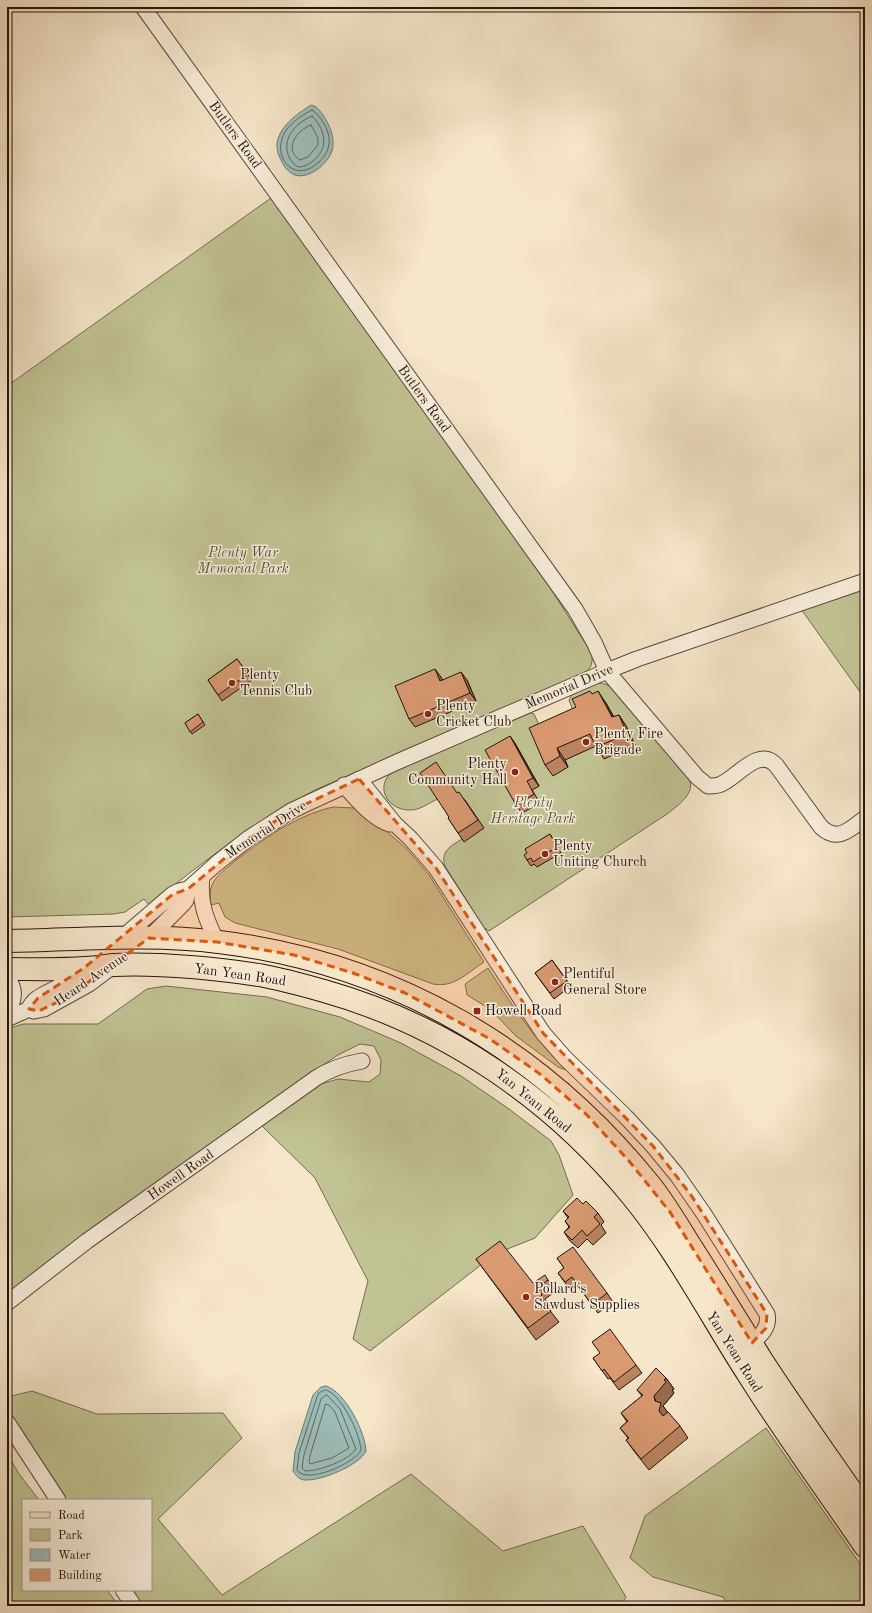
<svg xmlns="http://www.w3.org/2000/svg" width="872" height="1613" viewBox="0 0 872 1613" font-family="'Old Standard TT',serif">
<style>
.green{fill:#c1c394;stroke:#726b50}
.water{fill:#9dbeba;stroke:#6c7a74}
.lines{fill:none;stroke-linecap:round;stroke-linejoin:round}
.shore{stroke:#606863;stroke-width:1}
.minor-casing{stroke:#58483c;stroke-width:17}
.primary-casing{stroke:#23130c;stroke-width:24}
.minor{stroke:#f9efdd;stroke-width:15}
.primary{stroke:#f6e6ca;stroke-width:22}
.wall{fill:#bb8461;stroke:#23130c}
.shaded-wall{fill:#986b4f;stroke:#23130c}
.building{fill:#d99971;stroke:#23130c}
.marked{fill:#de560c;fill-opacity:0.2;stroke:#de560c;stroke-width:3;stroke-dasharray:8 5;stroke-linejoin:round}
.poi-dot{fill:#8f2418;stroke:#f9efdd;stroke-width:1.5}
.labels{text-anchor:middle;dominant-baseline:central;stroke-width:3;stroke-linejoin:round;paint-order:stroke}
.street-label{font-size:14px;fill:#23130c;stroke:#f9efdd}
.park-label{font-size:14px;font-style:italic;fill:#5a513c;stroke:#f9efdd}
.poi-label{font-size:14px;fill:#23130c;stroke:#f9efdd;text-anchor:start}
</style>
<rect width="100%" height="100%" fill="#f6e6ca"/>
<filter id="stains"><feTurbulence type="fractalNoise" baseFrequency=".005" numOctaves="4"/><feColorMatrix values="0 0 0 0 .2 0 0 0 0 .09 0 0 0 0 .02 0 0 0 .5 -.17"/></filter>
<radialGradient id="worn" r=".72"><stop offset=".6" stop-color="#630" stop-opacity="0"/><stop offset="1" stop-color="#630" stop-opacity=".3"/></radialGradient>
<path class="green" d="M 271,198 L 441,432 L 549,586 L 591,652 C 594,662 591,669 584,674 L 315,790 C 255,821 202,863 149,905 L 144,899 L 125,912 L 114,914 L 7,917 L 7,386 Z
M 865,588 L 865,699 L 801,609 Z
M 602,683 L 610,686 L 614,691 L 688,778 C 698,792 677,806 667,814 L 489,931 L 483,927 L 445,866 C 440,851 451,846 462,839 L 438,799 C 428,803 420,811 408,810 C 386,809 374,784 394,771 L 529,712 L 534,714 L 544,736 L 577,721 L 569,700 L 573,693 L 594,684 Z
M 333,807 L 354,808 L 365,813 L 406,848 L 429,875 L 484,962 C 467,973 454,988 433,984 L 338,949 L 235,923 L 225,917 L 219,903 L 211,905 C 210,897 209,889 214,881 C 219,873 229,867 236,860 C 265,838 297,815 333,807 Z
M 488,968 C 511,1004 535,1040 566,1070 L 558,1067 L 516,1036 L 490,1009 L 467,995 L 465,984 Z
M 166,986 L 267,997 L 340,1017 L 401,1043 L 461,1076 L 509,1109 L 551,1141 L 559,1155 L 573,1195 L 535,1238 L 495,1254 L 370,1351 L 353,1339 L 368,1281 L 315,1178 L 261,1125 L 314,1086 L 338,1079 L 369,1082 L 380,1074 L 381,1060 L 374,1046 L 360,1044 L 338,1055 L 298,1082 L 7,1294 L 7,1029 L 23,1024 L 98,1024 L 147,989 Z
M 32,1391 L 97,1414 L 223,1413 L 242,1438 L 158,1519 L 222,1595 L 411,1474 L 503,1551 L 583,1526 L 626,1597 L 621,1606 L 142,1606 L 130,1590 L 151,1590 L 151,1500 L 65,1500 L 7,1412 L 7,1397 Z
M 766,1428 L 865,1571 L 865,1606 L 729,1606 L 723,1597 L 653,1577 L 630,1558 L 645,1516 Z
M 7,1453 L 19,1474 L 39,1500 L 23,1500 L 23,1590 L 107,1590 L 119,1606 L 7,1606 Z"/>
<path class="water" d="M 311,105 C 317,106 320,111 323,115 C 329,124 334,135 333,146 C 332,161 310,180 295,175 C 288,172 284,167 281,160 C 267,136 292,117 311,105 Z
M 326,1386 C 345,1392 365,1431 366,1451 C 360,1465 321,1481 305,1480 C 300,1480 296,1476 293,1471 L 295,1452 L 313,1395 L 321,1387 Z"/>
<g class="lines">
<path class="shore" d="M 312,110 C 320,115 328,128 329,138 C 330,148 326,155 319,162 C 296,184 273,160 283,136 C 287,125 302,115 312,110 Z
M 312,116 C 326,130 329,148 313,161 C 309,164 304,167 299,167 C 295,166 292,162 290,159 C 280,140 295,123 312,116 Z
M 311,125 L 318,138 L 318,145 L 308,157 L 300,160 C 283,149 297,130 311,125 Z
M 326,1390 C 342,1395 360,1434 361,1450 C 355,1463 306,1485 297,1470 L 299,1453 L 317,1397 L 319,1393 Z
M 327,1395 L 340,1409 L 356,1449 C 348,1461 319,1471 305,1471 L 302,1468 L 304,1455 L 321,1399 Z
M 326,1404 L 329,1405 L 335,1412 L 349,1448 L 332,1458 L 310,1464 L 309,1462 L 310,1456 Z"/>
<g class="minor-casing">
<path id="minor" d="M 143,7 L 575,609 L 594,642 L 607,671 L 697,777 L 708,786 C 713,786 719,786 723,783 C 739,775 759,747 776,765 L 821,827 C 838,843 850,829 865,818
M 359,779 L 395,824 L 411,839 L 436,868 L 543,1033 L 565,1058 L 625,1116 L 653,1146 L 677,1175 L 704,1214 L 767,1314 C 770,1327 761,1335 752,1343
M 344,785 C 355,798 373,819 390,824
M 202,877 C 199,903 206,919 217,942
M 123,937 L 173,894 L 179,891 L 188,889 L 216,864 L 249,838 L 291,811 L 310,802 L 397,762 L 607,671 L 637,659 L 865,581
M 149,938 L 183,904 L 186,900 L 188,889
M 7,978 C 17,989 14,1002 7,1013
M 29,1009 L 34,1011 L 44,1009 L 89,984 L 113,966
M 7,1019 L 29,1009 C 33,997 48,993 58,987 C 67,981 76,975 84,968
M 7,1303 L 87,1241 L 316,1078 C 330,1069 345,1064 362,1061
M 7,1422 L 58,1500
M 123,1590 L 134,1606"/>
</g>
<g class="primary-casing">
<path id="primary" d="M 7,941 C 77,940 149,933 219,942 C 392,963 541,1049 650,1185 C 666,1205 679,1228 693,1250 C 716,1286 738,1322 761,1359 C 794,1410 830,1460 865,1511
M 7,969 C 33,969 60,970 85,968 C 95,968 104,966 113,965 C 162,963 211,968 259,975 C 281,979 303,985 324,991 C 445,1025 553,1099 632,1196 C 677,1251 710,1315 748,1374 C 785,1433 826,1489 865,1546"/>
</g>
<use href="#minor" class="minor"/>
<use href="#primary" class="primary"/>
</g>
<path class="wall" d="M 237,659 L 252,680 L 222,701 L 208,680 Z
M 441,677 L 442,680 L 467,680 L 476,701 L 415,727 L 409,719 Z
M 592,694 L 606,703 L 614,717 L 619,715 L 626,726 L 635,745 L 604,759 L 596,746 L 565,760 L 568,767 L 553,776 L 545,765 L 576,707 Z
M 198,714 L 205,725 L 192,734 L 185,723 Z
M 510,736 L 516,745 L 539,786 L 532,790 L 540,803 L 522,813 L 516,805 Z
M 457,793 L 465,800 L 484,828 L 464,842 L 448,818 L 449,817 Z
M 550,834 L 561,853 L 537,867 L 534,864 L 531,866 L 527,860 L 527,853 Z
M 552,960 L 571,986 L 554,999 L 535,973 Z
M 583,1204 L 598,1213 L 604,1222 L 601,1225 L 606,1233 L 593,1245 L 587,1239 L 578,1248 L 570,1241 L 564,1232 L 569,1227 L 565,1221 L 568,1218 L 563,1211 Z
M 557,1258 L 607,1293 L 613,1302 L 598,1313 L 578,1286 L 571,1291 L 558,1273 L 564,1268 Z
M 476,1259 L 533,1283 L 548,1280 L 556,1291 L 545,1299 L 550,1306 L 548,1308 L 559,1322 L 536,1340 Z
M 593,1358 L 636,1365 L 642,1373 L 619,1390 L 610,1378 L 608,1379 Z
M 666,1378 L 674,1389 L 672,1390 L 674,1393 L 663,1406 L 667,1412 L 680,1426 L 688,1438 L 649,1470 L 634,1451 L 626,1440 L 628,1438 L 620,1428 L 627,1422 L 621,1413 L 642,1396 L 637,1390 Z"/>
<path class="shaded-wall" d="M 435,669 L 441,677 L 446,689 L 440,681 Z
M 461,672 L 467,680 L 476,701 L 470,693 Z
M 598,691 L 606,703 L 620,729 L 612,717 Z
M 619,715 L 626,726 L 635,745 L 627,734 Z
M 510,736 L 516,745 L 539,786 L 533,778 Z
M 557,748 L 565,760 L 568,767 L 560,756 Z
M 666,1378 L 674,1389 L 672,1390 L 674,1393 L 663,1406 L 669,1414 L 667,1422 L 659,1411 L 654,1396 L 664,1380 Z"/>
<path class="building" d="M 237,659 L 248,674 L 218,695 L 208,680 Z
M 435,669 L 440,681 L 461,672 L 470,693 L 409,719 L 395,686 Z
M 590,691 L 592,694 L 598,691 L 612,717 L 619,715 L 627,734 L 596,747 L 590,734 L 557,748 L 560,756 L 545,765 L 529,728 L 576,707 L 572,699 Z
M 198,714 L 203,722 L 190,732 L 185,723 Z
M 510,736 L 533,778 L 527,781 L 534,794 L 516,805 L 485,750 Z
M 436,762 L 457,793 L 459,792 L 478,820 L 458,833 L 448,818 L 449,817 L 420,773 Z
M 550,834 L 557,847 L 533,862 L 531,858 L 527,860 L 524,855 L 527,853 L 525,849 Z
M 552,960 L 567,981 L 550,993 L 535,973 Z
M 577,1198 L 583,1204 L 586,1201 L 598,1213 L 594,1217 L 600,1224 L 587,1236 L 582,1230 L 572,1240 L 564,1232 L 570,1227 L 565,1221 L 569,1217 L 563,1211 Z
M 500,1241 L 533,1283 L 545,1275 L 548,1280 L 537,1288 L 542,1295 L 540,1297 L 551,1311 L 528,1328 L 476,1259 Z
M 573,1247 L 607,1293 L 592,1305 L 572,1277 L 565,1282 L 558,1273 L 564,1268 L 557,1258 Z
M 610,1329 L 636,1365 L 614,1382 L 604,1369 L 602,1371 L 593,1358 L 600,1353 L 592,1342 Z
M 656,1368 L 666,1378 L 664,1380 L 666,1382 L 654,1396 L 655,1401 L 661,1403 L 659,1411 L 663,1416 L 668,1412 L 680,1426 L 641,1459 L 626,1440 L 629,1438 L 620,1428 L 628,1421 L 621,1413 L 643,1395 L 637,1390 Z"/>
<path class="marked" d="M 359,779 L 436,868 L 543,1033 L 653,1146 L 691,1195 L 767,1314 L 766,1328 L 752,1343 L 670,1212 L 629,1161 L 586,1114 L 540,1074 L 490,1039 L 405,993 L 353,973 L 294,955 L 217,942 L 149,938 L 68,997 L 39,1011 L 29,1009 L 38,998 L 84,968 L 173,894 L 188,889 L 249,838 L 291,811 Z"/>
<g class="poi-dot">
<circle cx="232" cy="683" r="4"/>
<circle cx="428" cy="714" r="4"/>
<circle cx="586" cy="742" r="4"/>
<circle cx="515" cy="772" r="4"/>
<circle cx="545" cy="854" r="4"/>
<circle cx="555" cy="982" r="4"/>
<rect x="473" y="1007" width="8" height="8" rx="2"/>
<circle cx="526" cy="1297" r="4"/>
</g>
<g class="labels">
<g class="street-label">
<text transform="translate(235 135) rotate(54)">Butlers Road</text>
<text transform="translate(424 399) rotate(54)">Butlers Road</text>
<text transform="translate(569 687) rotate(-23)">Memorial Drive</text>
<text transform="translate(266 830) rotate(-33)">Memorial Drive</text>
<text transform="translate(240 975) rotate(8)">Yan Yean Road</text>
<text transform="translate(91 979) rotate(-34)">Heard Avenue</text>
<text transform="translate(533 1101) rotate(39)">Yan Yean Road</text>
<text transform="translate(181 1175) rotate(-35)">Howell Road</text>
<text transform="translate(734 1352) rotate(58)">Yan Yean Road</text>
</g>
<g class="park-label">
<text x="243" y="553">Plenty War<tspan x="243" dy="16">Memorial Park</tspan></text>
<text x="533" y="803">Plenty<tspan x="533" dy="16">Heritage Park</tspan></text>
</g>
<g class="poi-label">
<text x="240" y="675">Plenty<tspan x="240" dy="16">Tennis Club</tspan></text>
<text x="436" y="706">Plenty<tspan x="436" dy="16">Cricket Club</tspan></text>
<text x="594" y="734">Plenty Fire<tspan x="594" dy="16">Brigade</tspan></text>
<text x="507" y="764" text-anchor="end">Plenty<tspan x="507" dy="16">Community Hall</tspan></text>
<text x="553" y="846">Plenty<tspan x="553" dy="16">Uniting Church</tspan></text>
<text x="563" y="974">Plentiful<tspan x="563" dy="16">General Store</tspan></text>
<text x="485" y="1011">Howell Road</text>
<text x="534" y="1289">Pollard's<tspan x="534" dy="16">Sawdust Supplies</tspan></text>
</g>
</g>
<rect width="872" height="1613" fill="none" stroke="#f6e6ca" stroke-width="24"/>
<rect x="8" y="8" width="856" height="1597" fill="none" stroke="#23130c" stroke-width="2"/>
<rect x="12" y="12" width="848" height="1589" fill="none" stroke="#23130c"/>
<rect x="22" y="1499" width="130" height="92" fill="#f9efdd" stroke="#a39789"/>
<rect x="30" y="1512" width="20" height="6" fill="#f6e6ca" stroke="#a39789"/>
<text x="58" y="1519" font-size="12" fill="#23130c">Road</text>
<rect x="30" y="1529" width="20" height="12" fill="#c1c394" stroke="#a39789"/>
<text x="58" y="1539" font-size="12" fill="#23130c">Park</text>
<rect x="30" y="1549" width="20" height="12" fill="#9dbeba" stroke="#a39789"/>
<text x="58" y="1559" font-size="12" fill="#23130c">Water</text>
<rect x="30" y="1569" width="20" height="12" fill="#d99971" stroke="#a39789"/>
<text x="58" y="1579" font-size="12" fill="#23130c">Building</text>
<rect width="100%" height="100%" filter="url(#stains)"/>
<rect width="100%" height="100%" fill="url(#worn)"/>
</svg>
